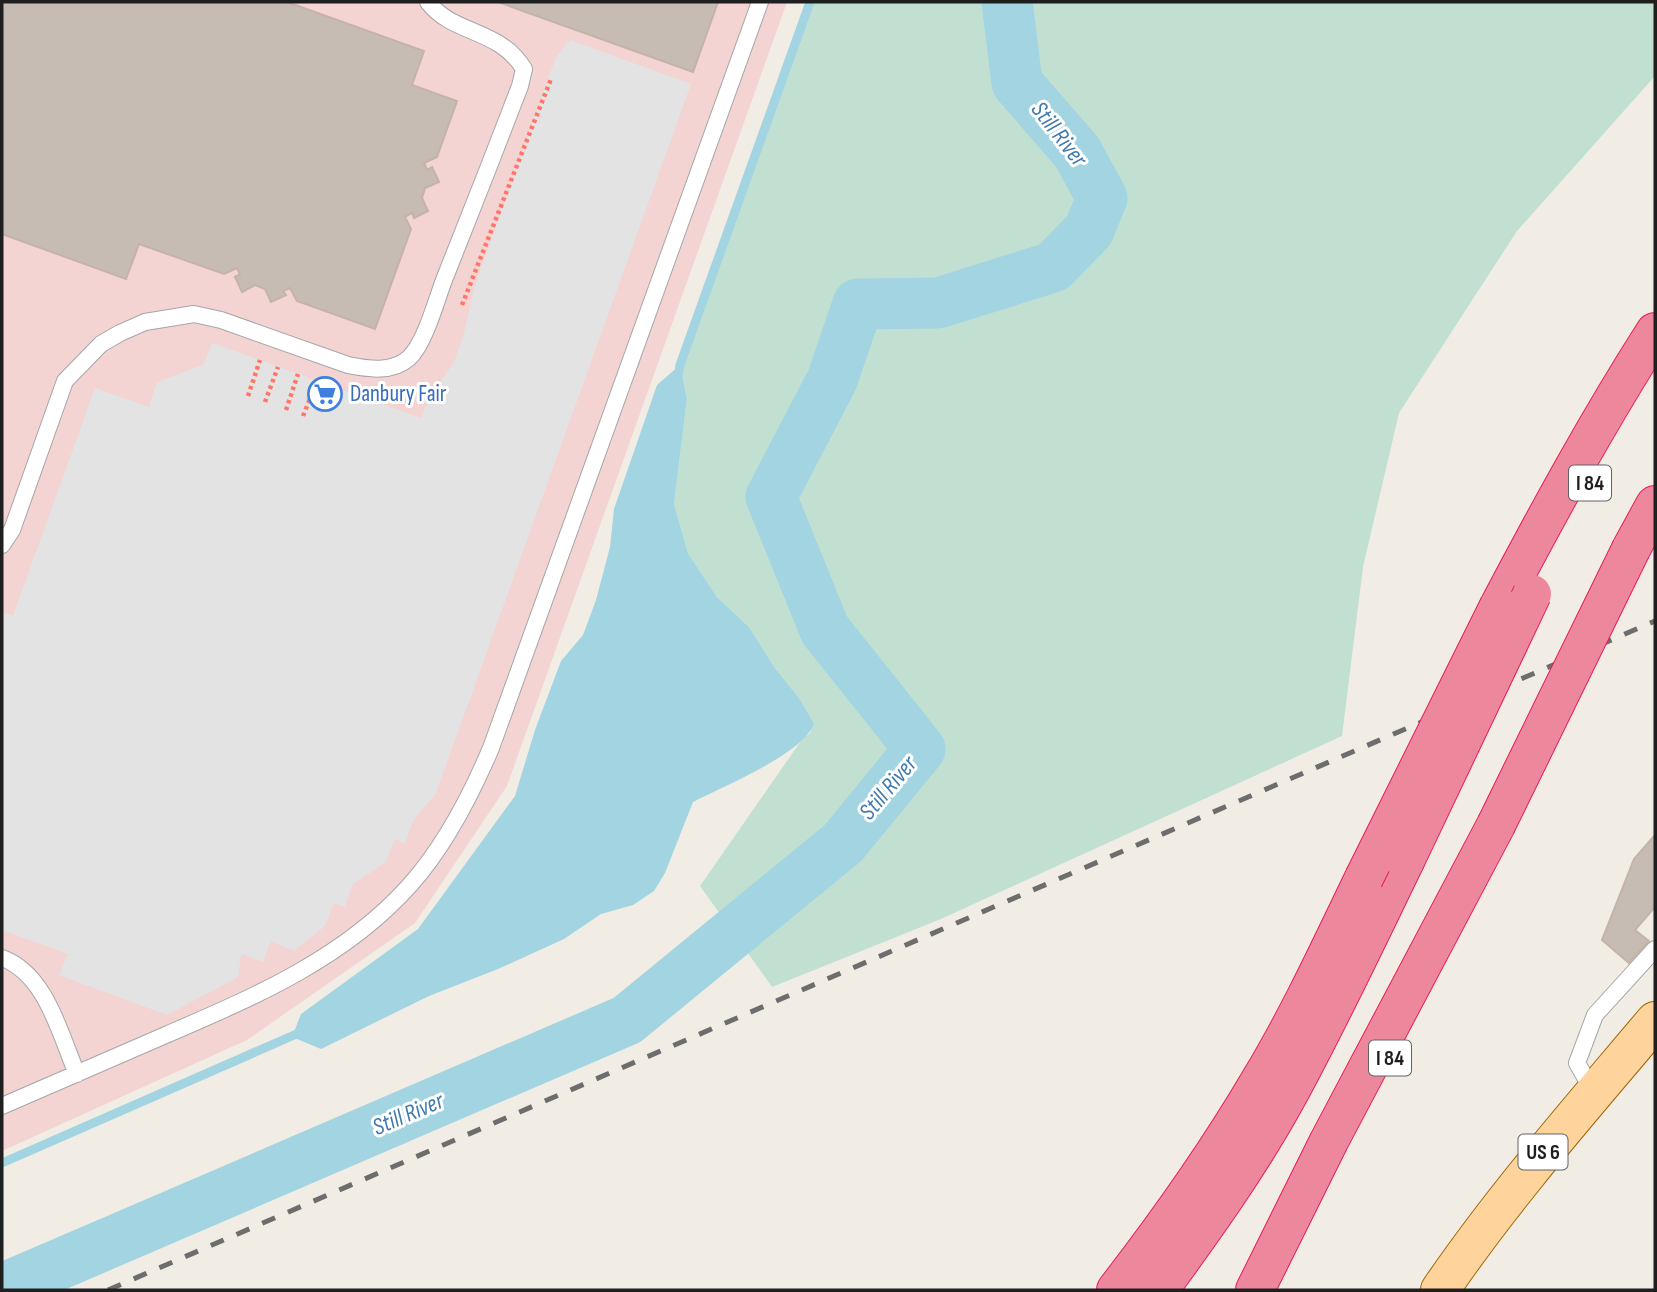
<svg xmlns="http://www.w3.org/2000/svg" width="1657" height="1292" viewBox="0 0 1657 1292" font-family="'Sofia Sans Condensed',sans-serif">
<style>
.commercial{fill:#f3d4d3}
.wetland{fill:#c1e0d1}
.parking{fill:#e3e3e3}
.water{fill:#a3d4e1}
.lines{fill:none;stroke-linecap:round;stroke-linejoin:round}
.stream{stroke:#a3d4e1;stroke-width:9}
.river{stroke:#a3d4e1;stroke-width:51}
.building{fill:#c6bcb4;stroke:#c4b3a6;stroke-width:2}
.lane-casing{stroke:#a6a6a6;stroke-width:18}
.primary-casing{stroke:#9b6500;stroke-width:40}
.highway-casing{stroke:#e71a64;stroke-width:40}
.path{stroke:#ff7568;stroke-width:4.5;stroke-dasharray:3.5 3.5;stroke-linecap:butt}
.lane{stroke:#fff;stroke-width:16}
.primary{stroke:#ffd39c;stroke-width:38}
.highway{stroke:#ed889c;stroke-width:38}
.rail{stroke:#6d6d6d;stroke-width:5;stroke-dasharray:14 14;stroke-linecap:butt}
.highway-bridge-casing{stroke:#e71a64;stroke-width:40;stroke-linecap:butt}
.highway-bridge{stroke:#ed889c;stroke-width:38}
.labels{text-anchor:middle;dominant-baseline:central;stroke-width:6;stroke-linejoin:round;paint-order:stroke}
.shield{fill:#fff;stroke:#626262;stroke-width:2}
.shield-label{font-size:21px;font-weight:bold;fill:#1f1f1f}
.shop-label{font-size:23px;fill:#366cbe;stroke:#fff;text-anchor:start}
.water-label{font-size:24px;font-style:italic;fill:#417aaf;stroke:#fff}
</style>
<rect width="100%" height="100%" fill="#f1ede5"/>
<path class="commercial" d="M 2,2 L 787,2 L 507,786 L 415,923 L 247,1040 L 2,1151 Z"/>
<path class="wetland" d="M 810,2 L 1655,2 L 1655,76 L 1517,231 L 1399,413 L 1363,567 L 1342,736 L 941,919 L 772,987 L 700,886 L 801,741 L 811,732 L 799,698 L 775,668 L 749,627 L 717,597 L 688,553 L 674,504 L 687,399 L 680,365 Z"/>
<path class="parking" d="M 570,40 L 691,84 L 436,793 L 413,821 L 405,843 L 395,839 L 386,862 L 353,884 L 345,907 L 334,903 L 325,926 L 294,951 L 271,941 L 263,962 L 241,954 L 238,977 L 167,1015 L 59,975 L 68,954 L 2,930 L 2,612 L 13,616 L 95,388 L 149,407 L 157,382 L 203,365 L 212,343 L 421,418 L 429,399 L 454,362 L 464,333 L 474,288 L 556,57 Z"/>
<path class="water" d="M 680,365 L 687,399 L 674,504 L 688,553 L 717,597 L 749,627 L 775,668 L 799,698 L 814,724 C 803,754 722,787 693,802 L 665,873 L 654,891 L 633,905 L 601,914 L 564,939 L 498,969 L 429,996 L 321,1049 L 292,1037 L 301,1014 L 418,929 L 515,796 L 535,730 L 561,661 L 583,635 L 596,600 L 610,547 L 614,509 L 657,385 Z"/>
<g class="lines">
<path class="stream" d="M 678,376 L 680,365 L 810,2
M 2,1163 L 301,1032"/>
<path class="river" d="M 2,1289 L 627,1020 L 843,843 L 920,749 L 825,630 L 771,497 L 832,380 L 858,304 L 938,303 L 1053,267 L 1089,230 L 1102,198 L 1077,152 L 1017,83 L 1007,2"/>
</g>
<path class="building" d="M 2,2 L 287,2 L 424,51 L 412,85 L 457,101 L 437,157 L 424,163 L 427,170 L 432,167 L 439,182 L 425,188 L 422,198 L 428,211 L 414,218 L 412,213 L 405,217 L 411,229 L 375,329 L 297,301 L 290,288 L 283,291 L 286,295 L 271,302 L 265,289 L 255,285 L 242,292 L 235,277 L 240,274 L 237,268 L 224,274 L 139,244 L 126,279 L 2,234 Z
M 498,2 L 718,2 L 693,72 Z
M 1655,835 L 1655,907 L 1635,930 L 1649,941 L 1629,963 L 1602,940 L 1634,859 Z"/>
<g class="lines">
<g class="lane-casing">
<path id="lane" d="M 2,545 L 12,530 L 65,381 L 101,344 L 120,333 L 145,322 L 194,314 L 221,320 L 348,365 C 368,369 392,373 409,358 C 425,343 436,301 444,280 C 470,215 495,151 520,86 L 524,69 C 499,28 453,35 428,2
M 2,958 C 46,974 60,1034 77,1074
M 1594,1093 L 1577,1063 L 1595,1015 L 1655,949
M 2,1106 C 57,1082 113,1058 168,1034 C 256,996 345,958 410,885 C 445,846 471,795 491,748 L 760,2"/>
</g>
<g class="primary-casing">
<path id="primary" d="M 1440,1290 C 1505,1195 1581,1109 1655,1021"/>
</g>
<g class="highway-casing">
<path id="highway" d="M 1631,549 L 1655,505
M 1499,606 C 1548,513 1598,421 1655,332
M 1116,1290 C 1168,1223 1218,1152 1261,1079 C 1300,1014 1331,946 1364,878
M 1159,1290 C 1205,1227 1251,1163 1288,1095 C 1330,1018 1367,939 1405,861
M 1255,1290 L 1329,1141 L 1496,825"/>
</g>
<path class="path" d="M 462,305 L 551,79
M 248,396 L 260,360
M 265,402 L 278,367
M 286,410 L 298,374
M 303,416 L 317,381"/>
<use href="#lane" class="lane"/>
<use href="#primary" class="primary"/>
<use href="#highway" class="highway"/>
<path class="rail" d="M 108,1290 L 1655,621"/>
<g class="highway-bridge-casing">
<path id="highway-bridge" d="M 1496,825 L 1631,549
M 1405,861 L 1532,594
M 1364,878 L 1499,606"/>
</g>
<use href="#highway-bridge" class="highway-bridge"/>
</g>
<defs>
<g id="supermarket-ring" transform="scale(1.75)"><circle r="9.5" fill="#fff" stroke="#3f7fe0" stroke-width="1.5"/><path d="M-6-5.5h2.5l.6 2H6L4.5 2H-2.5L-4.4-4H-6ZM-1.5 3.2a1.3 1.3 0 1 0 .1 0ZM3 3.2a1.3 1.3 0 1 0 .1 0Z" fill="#3f7fe0"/></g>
</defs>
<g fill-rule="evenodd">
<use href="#supermarket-ring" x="325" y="394"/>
</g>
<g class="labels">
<g class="shield">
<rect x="1569" y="465.5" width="42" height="35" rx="5"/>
<rect x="1369" y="1040.5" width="42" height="35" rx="5"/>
<rect x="1518.5" y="1134.5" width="49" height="35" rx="5"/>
</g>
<g class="shield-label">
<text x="1590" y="483">I 84</text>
<text x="1390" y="1058">I 84</text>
<text x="1543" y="1152">US 6</text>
</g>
<g class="shop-label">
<text x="350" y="394">Danbury Fair</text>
</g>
<g class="water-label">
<text transform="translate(1059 134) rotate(52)">Still River</text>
<text transform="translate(888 788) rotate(-50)">Still River</text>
<text transform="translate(408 1114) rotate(-23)">Still River</text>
</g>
</g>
<rect width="1657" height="1292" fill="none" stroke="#1f1f1f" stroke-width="7"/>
</svg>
